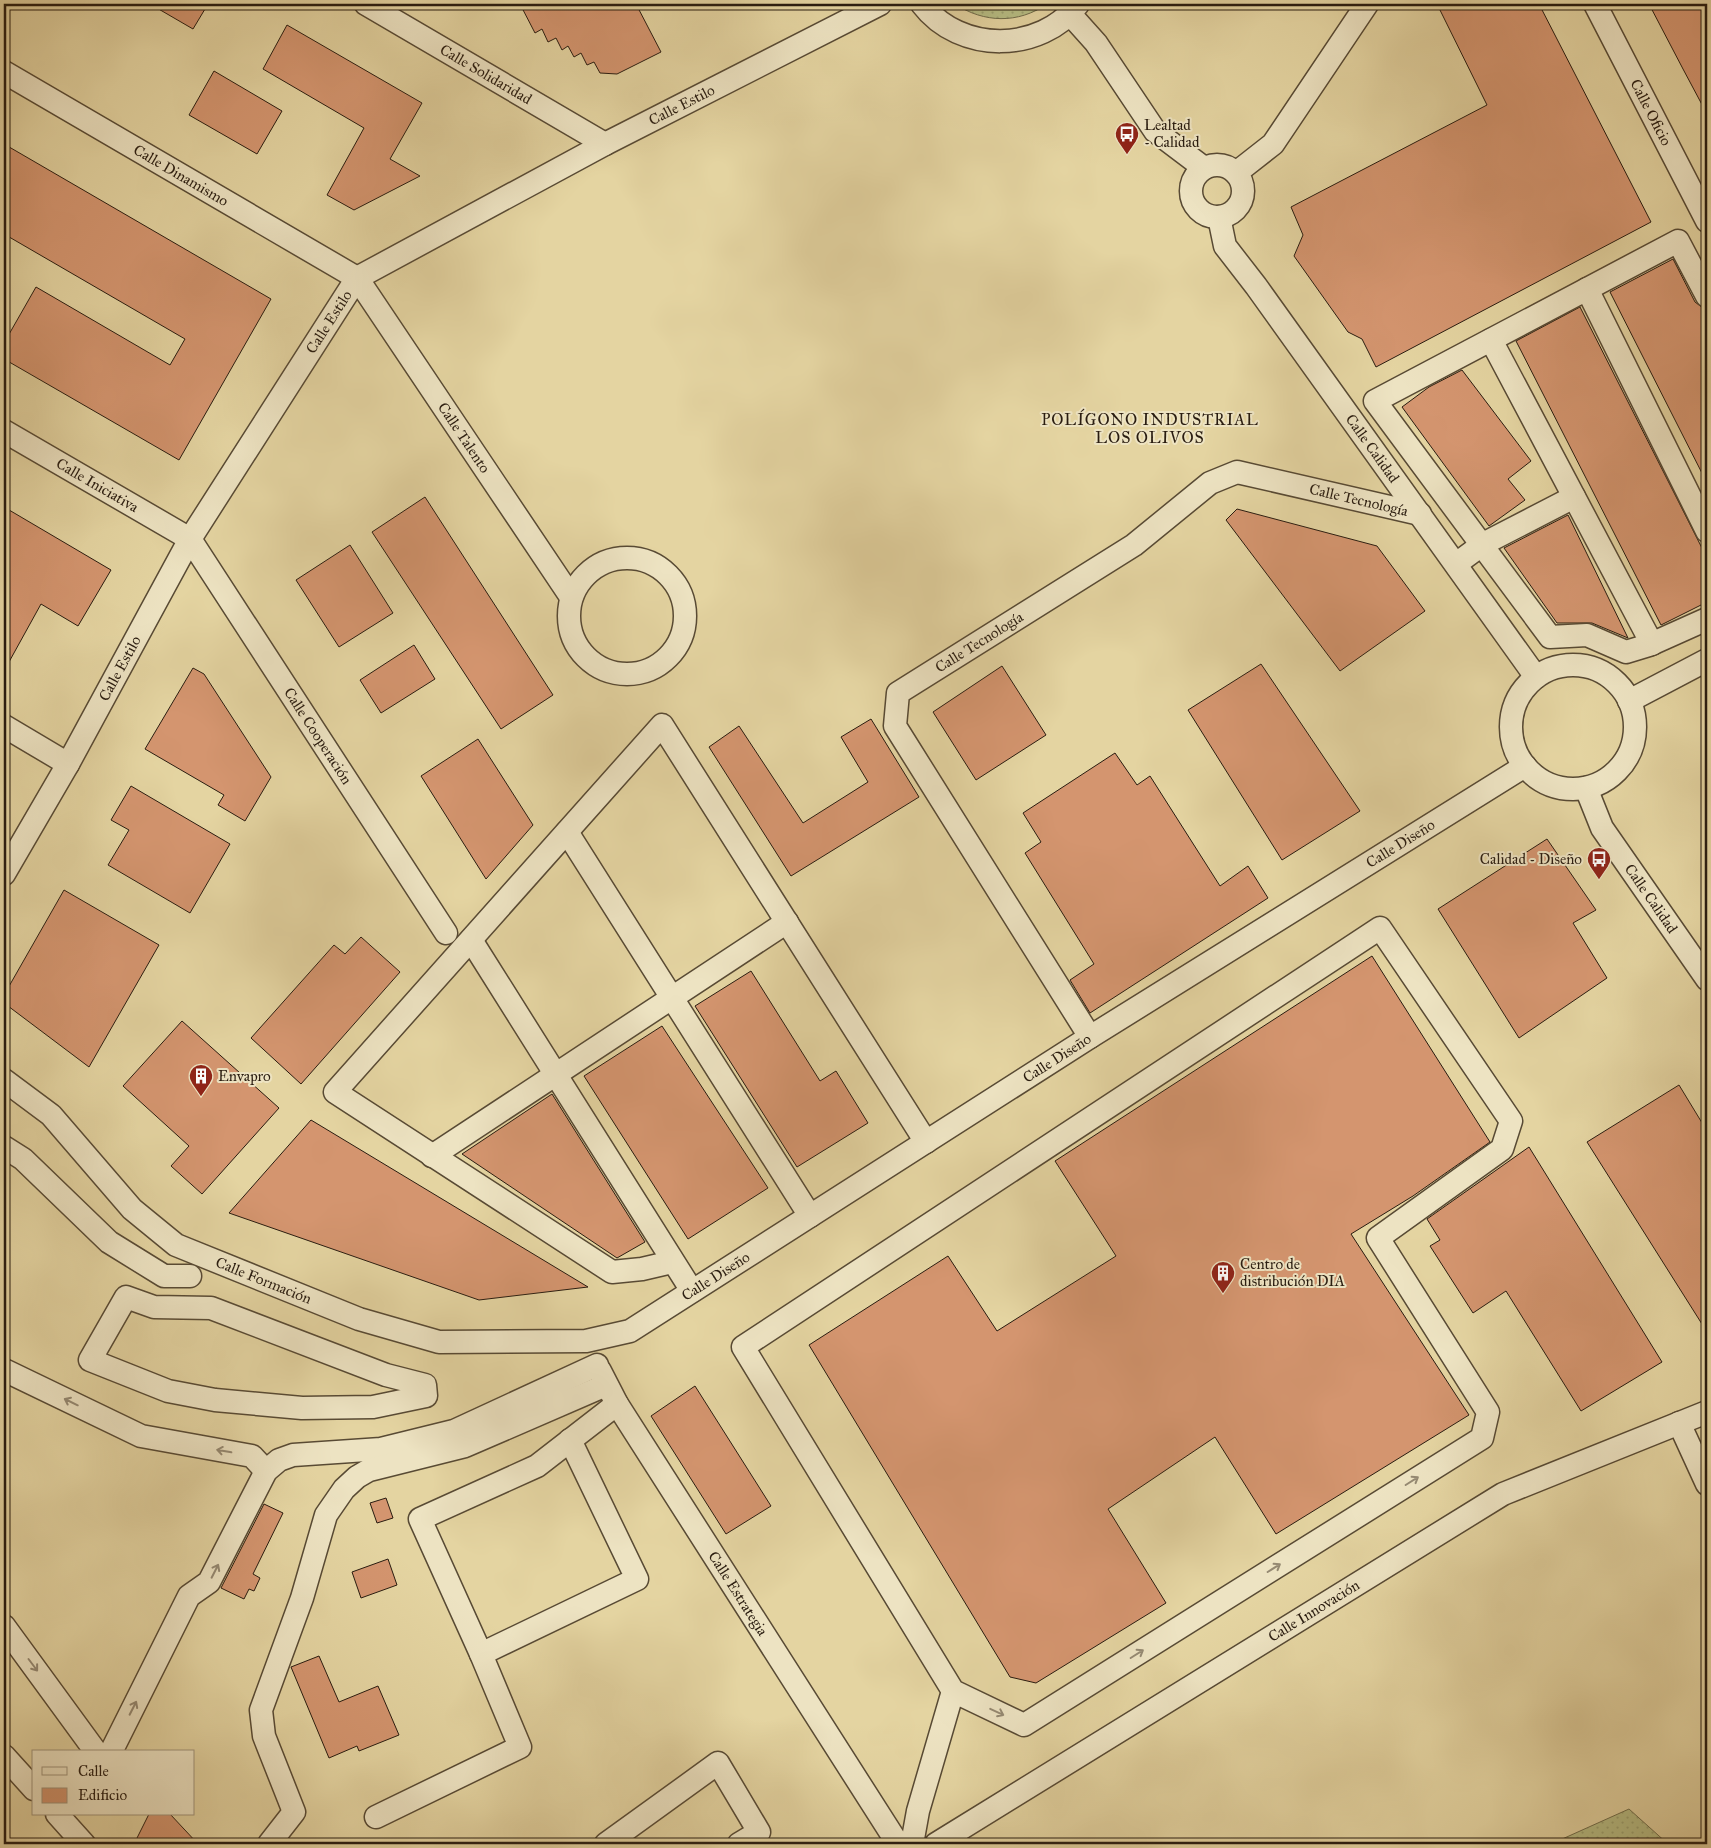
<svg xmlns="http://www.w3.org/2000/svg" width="1711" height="1848" viewBox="0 0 1711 1848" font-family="'IM FELL Great Primer',serif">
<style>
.grass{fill:url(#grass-dots);stroke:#706c4a}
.building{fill:#d4956f;stroke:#291c10}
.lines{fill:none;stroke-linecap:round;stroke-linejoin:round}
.minor-casing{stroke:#584a34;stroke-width:25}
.minor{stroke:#ede3c2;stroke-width:22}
.oneway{stroke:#958972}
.labels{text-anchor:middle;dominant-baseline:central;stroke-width:4;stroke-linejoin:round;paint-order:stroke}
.street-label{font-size:15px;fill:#291c10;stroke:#ede3c2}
.poi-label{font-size:15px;fill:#291c10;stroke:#ede3c2;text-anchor:start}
.neighbourhood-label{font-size:16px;letter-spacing:1px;fill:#291c10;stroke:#ede3c2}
</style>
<defs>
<pattern id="grass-dots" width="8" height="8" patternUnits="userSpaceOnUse" patternTransform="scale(1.25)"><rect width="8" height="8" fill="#b6bc83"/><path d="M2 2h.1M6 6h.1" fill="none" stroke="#9ca170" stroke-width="1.8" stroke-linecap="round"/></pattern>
</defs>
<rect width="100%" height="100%" fill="#e4d4a1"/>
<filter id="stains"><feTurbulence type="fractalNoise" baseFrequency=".004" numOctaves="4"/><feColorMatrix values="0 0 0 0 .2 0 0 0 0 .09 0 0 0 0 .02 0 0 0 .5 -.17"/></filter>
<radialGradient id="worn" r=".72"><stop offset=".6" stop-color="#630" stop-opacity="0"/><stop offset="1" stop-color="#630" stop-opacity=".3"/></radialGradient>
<path class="grass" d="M 955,4 L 1047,4 C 1018,24 984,23 955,4 Z
M 1629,1809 L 1668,1844 L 1550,1844 L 1560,1840 Z"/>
<path class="building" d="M 150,4 L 208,4 L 193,29 Z
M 520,4 L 636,4 L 661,52 L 617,74 L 600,73 L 594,62 L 587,65 L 581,53 L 574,57 L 568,46 L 562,50 L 556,38 L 548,42 L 542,29 L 535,33 Z
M 1437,4 L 1539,4 L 1651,222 L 1376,367 L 1362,339 L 1348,332 L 1294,256 L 1303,235 L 1291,207 L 1487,105 Z
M 1649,4 L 1707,4 L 1707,114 L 1683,69 Z
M 287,25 L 422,103 L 390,159 L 420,176 L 354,210 L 327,195 L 364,128 L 263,69 Z
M 214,71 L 282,111 L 257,154 L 189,115 Z
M 4,144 L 271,299 L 179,460 L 4,359 L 4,343 L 36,287 L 170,365 L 185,339 L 4,234 Z
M 1673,259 L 1695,302 L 1703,308 L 1707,316 L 1707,483 L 1610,292 Z
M 1580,307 L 1707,558 L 1707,602 L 1661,625 L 1516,341 Z
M 1462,370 L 1531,461 L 1508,479 L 1525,500 L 1489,526 L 1402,407 L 1429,387 Z
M 425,497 L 553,695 L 501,729 L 372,532 Z
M 4,507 L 111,570 L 78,626 L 41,604 L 4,671 Z
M 1237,509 L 1377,546 L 1425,611 L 1340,671 L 1226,520 Z
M 1568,515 L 1628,638 L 1592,623 L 1557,623 L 1504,548 Z
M 350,545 L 393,613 L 339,647 L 296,580 Z
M 414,645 L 435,679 L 381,713 L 360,680 Z
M 1261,664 L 1360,811 L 1282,860 L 1188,710 Z
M 1002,666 L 1046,735 L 976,780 L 933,712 Z
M 193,668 L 204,674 L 271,777 L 245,821 L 218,805 L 224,795 L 145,749 Z
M 871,719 L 919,797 L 791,876 L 709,747 L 739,726 L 803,823 L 868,782 L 841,737 Z
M 478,739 L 533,825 L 486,879 L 421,776 Z
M 1115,753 L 1137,785 L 1150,776 L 1220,886 L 1248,866 L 1268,898 L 1090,1013 L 1070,980 L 1094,964 L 1025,853 L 1041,842 L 1023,813 Z
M 131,786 L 230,844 L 190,913 L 108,865 L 129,830 L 111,820 Z
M 1547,839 L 1596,910 L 1573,923 L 1607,978 L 1519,1038 L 1438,909 Z
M 64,890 L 159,945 L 89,1067 L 4,1003 L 4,995 Z
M 361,937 L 400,972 L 301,1084 L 251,1038 L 334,945 L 345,954 Z
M 1372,956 L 1490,1142 L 1413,1196 L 1351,1234 L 1469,1415 L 1276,1534 L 1215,1437 L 1108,1509 L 1166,1603 L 1036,1683 L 1010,1677 L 809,1345 L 948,1256 L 997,1331 L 1116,1256 L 1055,1161 Z
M 751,971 L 820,1081 L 836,1071 L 868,1123 L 797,1167 L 695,1006 Z
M 182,1021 L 279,1108 L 202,1194 L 171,1166 L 189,1146 L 123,1086 Z
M 662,1026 L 768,1188 L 688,1239 L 584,1076 Z
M 1679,1085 L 1707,1131 L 1707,1332 L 1587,1142 Z
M 552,1094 L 645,1242 L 617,1258 L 462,1154 Z
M 311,1120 L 588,1287 L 479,1300 L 229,1213 Z
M 1529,1147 L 1662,1362 L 1581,1411 L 1506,1291 L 1473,1313 L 1430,1246 L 1440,1240 L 1427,1219 Z
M 695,1386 L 771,1506 L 726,1534 L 651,1416 Z
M 386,1498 L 393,1518 L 377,1523 L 370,1503 Z
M 264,1504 L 283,1513 L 253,1574 L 260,1578 L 254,1591 L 249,1589 L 244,1599 L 221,1588 Z
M 388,1559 L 397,1585 L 361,1598 L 352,1572 Z
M 319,1656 L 339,1702 L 378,1686 L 399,1735 L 359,1751 L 357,1746 L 329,1758 L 291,1667 Z
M 149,1814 L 170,1814 L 198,1844 L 134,1844 Z"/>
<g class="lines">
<g class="minor-casing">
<g id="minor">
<path id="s1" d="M 366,4 L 605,144"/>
<path d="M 922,4 C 960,54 1041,53 1078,4"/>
<path id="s2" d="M 1595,4 L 1707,221"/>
<path d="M 1070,14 L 1096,43 L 1155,131 L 1204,168"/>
<path id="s3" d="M 4,72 L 357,278 L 571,597"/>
<circle cx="1217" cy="191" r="26"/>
<path d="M 1236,173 L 1273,144 L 1367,4"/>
<path id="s4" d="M 1219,217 L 1225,246 L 1256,286 L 1536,677"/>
<path d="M 1587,289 L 1707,531"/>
<path d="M 1707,296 L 1678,241 L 1375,401 L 1550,637 L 1587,635 L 1626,652 L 1649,645 L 1707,619"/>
<path d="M 1491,340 L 1652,644"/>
<path id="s5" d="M 4,431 L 190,539 L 446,933"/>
<circle cx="627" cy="616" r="58"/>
<path d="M 1456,564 L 1483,544 L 1574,497"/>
<circle cx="1573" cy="727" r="62"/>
<path d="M 1629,701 L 1707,660"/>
<path d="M 4,726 L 68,764"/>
<path id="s6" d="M 1586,788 L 1602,828 L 1707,979"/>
<path d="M 567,832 L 810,1216"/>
<path id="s7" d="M 4,874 L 68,764 L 190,539 L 357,278 L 605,144 L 880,4"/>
<path d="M 471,940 L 692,1291"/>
<path id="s8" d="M 1090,1037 L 895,726 L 898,693 L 1134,545 L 1210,483 L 1237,472 L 1420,514"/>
<path id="s9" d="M 4,1080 L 51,1115 L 132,1209 L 176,1245 L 359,1319 L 439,1342 L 586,1341 L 630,1331 L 1090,1037 L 1525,766"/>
<path d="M 4,1147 L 23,1159 L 109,1242 L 164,1276 L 190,1276"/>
<path d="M 432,1156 L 787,922"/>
<path d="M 672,1262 L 642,1269 L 612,1272 L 335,1092 L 662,725 L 926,1142"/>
<path d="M 126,1297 L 154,1307 L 211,1308 L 386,1375 L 425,1385 L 426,1396 L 373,1407 L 302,1408 L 215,1400 L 168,1391 L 90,1360 Z"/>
<path d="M 4,1370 L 141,1436 L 252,1456 L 266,1471"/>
<path id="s10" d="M 600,1371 L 617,1404 L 898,1844"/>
<path d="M 1679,1423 L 1707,1484"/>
<path d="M 4,1626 L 96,1752"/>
<path d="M 481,1654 L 420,1519 L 537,1466 L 617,1404"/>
<path d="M 111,1752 L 189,1596 L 209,1582 L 266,1471 L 279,1460 L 293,1455 L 381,1449 L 454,1431 L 597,1365"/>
<path d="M 4,1756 L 34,1789"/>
<path d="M 57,1814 L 84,1844"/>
<path d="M 376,1817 L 520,1747 L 481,1654 L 637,1579 L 570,1440"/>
<path d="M 269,1844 L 294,1812 L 264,1736 L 261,1710 L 302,1598 L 326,1515 L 344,1489 L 357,1477 L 369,1470 L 465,1446 L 606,1385"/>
<path d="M 606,1844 L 718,1763 L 759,1832 L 739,1844"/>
<path d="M 912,1844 L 918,1811 L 953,1691 L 743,1347 L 1380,928 L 1511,1121 L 1502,1149 L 1378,1238 L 1488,1412 L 1482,1438 L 1024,1725 L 953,1691"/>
<path id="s11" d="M 936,1844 L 1503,1494 L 1707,1412"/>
</g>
</g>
<use href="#minor" class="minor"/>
</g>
<defs><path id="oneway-shaft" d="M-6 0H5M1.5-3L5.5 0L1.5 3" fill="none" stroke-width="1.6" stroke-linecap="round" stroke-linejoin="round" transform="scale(1.25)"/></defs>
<g class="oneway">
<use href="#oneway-shaft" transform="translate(71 1402) rotate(-154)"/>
<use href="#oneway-shaft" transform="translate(224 1451) rotate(-170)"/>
<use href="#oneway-shaft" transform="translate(1412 1481) rotate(-32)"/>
<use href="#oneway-shaft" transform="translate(1274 1568) rotate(-32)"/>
<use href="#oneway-shaft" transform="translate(215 1571) rotate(-63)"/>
<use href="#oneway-shaft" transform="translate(1137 1654) rotate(-32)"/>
<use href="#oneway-shaft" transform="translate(33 1665) rotate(53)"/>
<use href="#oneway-shaft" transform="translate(133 1708) rotate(-63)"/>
<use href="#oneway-shaft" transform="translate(997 1712) rotate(25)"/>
</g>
<defs>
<g id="bus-pin" transform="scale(1.25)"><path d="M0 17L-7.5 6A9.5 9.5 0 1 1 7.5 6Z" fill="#8f2418" stroke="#ede3c2"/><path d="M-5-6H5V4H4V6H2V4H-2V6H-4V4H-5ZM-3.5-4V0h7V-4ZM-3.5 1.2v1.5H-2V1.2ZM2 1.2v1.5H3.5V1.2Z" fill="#fff"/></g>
<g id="building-pin" transform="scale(1.25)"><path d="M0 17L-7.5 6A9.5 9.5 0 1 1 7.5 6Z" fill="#8f2418" stroke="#ede3c2"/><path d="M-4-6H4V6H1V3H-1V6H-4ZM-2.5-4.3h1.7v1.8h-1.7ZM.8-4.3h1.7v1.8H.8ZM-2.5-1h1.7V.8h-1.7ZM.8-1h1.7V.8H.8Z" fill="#fff"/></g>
</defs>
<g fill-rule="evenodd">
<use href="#bus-pin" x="1127" y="134"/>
<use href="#bus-pin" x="1599" y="859"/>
<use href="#building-pin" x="201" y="1076"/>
<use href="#building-pin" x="1223" y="1273"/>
</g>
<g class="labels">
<g class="street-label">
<text stroke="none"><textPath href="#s1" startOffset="139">Calle Solidaridad</textPath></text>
<text stroke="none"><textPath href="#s7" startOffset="1061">Calle Estilo</textPath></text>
<text stroke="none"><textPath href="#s2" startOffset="122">Calle Oficio</textPath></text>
<text stroke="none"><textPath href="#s3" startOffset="205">Calle Dinamismo</textPath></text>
<text stroke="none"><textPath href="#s7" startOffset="641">Calle Estilo</textPath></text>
<text stroke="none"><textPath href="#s3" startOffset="601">Calle Talento</textPath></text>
<text stroke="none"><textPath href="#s4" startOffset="280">Calle Calidad</textPath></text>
<text stroke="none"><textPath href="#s5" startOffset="108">Calle Iniciativa</textPath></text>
<text stroke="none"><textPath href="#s8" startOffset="931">Calle Tecnología</textPath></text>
<text stroke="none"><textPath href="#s8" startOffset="496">Calle Tecnología</textPath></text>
<text stroke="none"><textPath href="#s7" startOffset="236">Calle Estilo</textPath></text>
<text stroke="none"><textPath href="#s5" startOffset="450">Calle Cooperación</textPath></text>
<text stroke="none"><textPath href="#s9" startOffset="1624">Calle Diseño</textPath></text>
<text stroke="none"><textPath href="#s6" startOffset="129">Calle Calidad</textPath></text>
<text stroke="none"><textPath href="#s9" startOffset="1219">Calle Diseño</textPath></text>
<text stroke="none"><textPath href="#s9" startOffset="814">Calle Diseño</textPath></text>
<text stroke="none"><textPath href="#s9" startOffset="334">Calle Formación</textPath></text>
<text stroke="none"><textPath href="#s10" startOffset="262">Calle Estrategia</textPath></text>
<text stroke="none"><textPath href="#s11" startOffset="444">Calle Innovación</textPath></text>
</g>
<g class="poi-label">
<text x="1144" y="125">Lealtad<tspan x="1144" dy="17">- Calidad</tspan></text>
<text x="1582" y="859" text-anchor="end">Calidad - Diseño</text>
<text x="218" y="1076">Envapro</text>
<text x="1240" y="1264">Centro de<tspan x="1240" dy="17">distribución DIA</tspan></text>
</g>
<g class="neighbourhood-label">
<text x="1150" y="419">POLÍGONO INDUSTRIAL<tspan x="1150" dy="18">LOS OLIVOS</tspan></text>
</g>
</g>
<rect width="1711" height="1848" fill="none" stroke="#e4d4a1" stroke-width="20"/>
<rect x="5" y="5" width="1701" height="1838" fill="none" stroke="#291c10" stroke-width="2.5"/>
<rect x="10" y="10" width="1691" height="1828" fill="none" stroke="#291c10"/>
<rect x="32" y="1750" width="162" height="65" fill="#ede3c2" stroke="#9f937b"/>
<rect x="42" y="1767" width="25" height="8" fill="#ede3c2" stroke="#9f937b"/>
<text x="78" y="1776" font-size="15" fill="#291c10">Calle</text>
<rect x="42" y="1788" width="25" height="15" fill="#d4956f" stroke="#9f937b"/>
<text x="78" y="1800" font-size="15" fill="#291c10">Edificio</text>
<rect width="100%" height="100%" filter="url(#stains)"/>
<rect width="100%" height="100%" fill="url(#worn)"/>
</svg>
